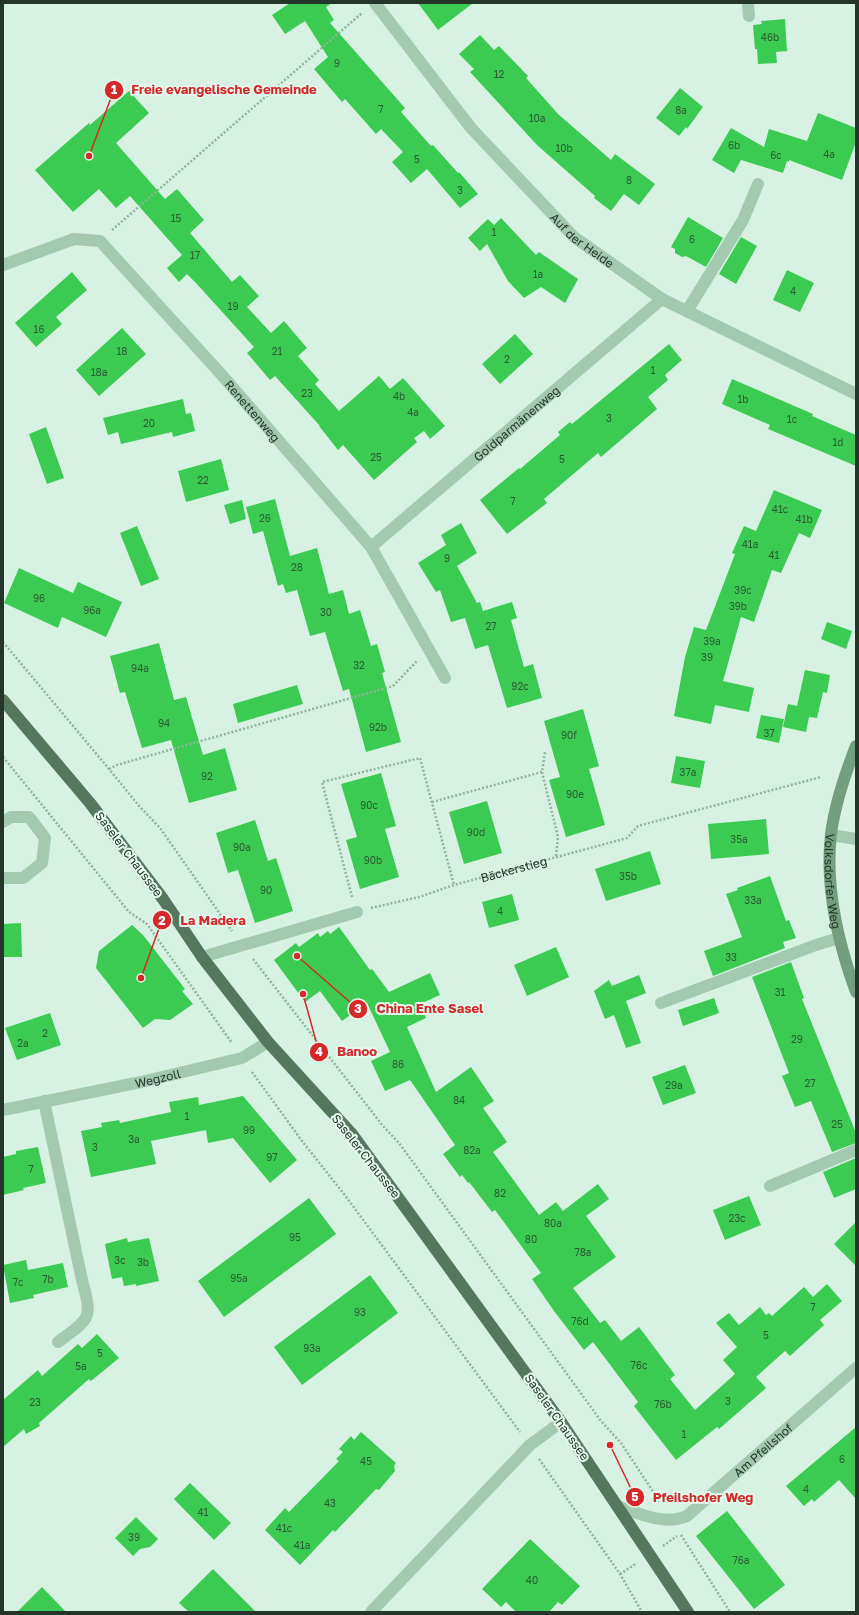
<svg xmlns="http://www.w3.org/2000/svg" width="859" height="1615" viewBox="0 0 859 1615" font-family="'Golos Text',sans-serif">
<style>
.building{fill:#3ccb52}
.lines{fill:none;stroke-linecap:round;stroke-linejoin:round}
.path{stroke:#8db69b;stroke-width:2.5;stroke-dasharray:2 2;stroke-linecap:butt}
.lane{stroke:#a3cab1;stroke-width:12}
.street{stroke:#a3cab1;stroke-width:12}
.secondary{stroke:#749e80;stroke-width:12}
.primary{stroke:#55775e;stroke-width:12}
.labels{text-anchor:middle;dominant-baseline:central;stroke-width:4;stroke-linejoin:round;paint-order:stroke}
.number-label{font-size:10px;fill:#2b5a33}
.street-label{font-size:12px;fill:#253529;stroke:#e3faed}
.leader{fill:none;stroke:#d62828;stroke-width:1.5}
.callout-dot{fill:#d62828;stroke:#e3faed;stroke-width:1.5}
.mark-label{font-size:12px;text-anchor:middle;font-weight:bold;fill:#fff}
.callout-label{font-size:13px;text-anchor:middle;font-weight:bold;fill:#d62828;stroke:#e3faed;stroke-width:4;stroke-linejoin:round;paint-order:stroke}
</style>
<rect width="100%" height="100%" fill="#d7f2e3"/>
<path class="building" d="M 290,3 L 332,3 L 326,7 L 334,20 L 330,23 L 405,108 L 401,112 L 431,146 L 433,145 L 458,173 L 459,172 L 478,194 L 460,208 L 427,169 L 411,183 L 392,162 L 403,152 L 381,129 L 376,134 L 345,99 L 342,102 L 314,69 L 328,57 L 305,21 L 285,34 L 272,15 Z
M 418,3 L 473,3 L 438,30 Z
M 785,19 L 787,51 L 776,52 L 777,63 L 758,64 L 757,49 L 755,49 L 753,25 L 762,24 L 761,21 Z
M 480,35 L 494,50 L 499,46 L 528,76 L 526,78 L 558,114 L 611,160 L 615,154 L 655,184 L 639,205 L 624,194 L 611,211 L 594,198 L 595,196 L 537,145 L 470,72 L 474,69 L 459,54 Z
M 680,88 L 703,107 L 687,129 L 686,127 L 679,136 L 656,118 Z
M 129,91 L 149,113 L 116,143 L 165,199 L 177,189 L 204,220 L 190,233 L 232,282 L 240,275 L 259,296 L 247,307 L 271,333 L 284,321 L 307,348 L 298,356 L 319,380 L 315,384 L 339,411 L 379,376 L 390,389 L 403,378 L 445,426 L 430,439 L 424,431 L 414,438 L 417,442 L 374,480 L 343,445 L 338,450 L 319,426 L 320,426 L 275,376 L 270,380 L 247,353 L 254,347 L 196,283 L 187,274 L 179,282 L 167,268 L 182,255 L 130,196 L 116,208 L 99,189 L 73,212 L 35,170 L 89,123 L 90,125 Z
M 818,113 L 856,128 L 856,142 L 842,180 L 789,160 L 789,162 L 787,161 L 783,173 L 741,160 L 734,173 L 712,160 L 731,128 L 764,147 L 769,129 L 807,141 Z
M 688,217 L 723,238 L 706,267 L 686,256 L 682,257 L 675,253 L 675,249 L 671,247 Z
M 501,218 L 536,255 L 539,252 L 578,279 L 565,303 L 541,287 L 524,298 L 508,281 L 487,244 L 480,251 L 468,238 L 488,219 L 494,225 Z
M 741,237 L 757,246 L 736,284 L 719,274 Z
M 787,270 L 814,283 L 800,312 L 773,300 Z
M 72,272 L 87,290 L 56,317 L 62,324 L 36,347 L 15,323 Z
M 122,328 L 146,354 L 99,396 L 76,370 Z
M 515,334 L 533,354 L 500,384 L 482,364 Z
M 669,344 L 682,360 L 665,375 L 668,380 L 648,397 L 657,409 L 601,457 L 598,453 L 544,499 L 547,503 L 507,534 L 480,500 L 519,468 L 520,469 L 560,435 L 558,432 L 570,422 L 572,424 Z
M 732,379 L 813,414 L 812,416 L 856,435 L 856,466 L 768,429 L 770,425 L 722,404 Z
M 183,399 L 186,414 L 191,413 L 195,431 L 173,437 L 172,432 L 121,444 L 118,432 L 108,435 L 103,418 Z
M 46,427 L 64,478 L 47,484 L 29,434 Z
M 221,459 L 229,490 L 186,502 L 178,471 Z
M 774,490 L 822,510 L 810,538 L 799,533 L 781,573 L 772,570 L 754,622 L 741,617 L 723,681 L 754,688 L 749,712 L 715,705 L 711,724 L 674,716 L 685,657 L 694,627 L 706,630 L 735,554 L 732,553 L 744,526 L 756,531 Z
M 275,499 L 290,556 L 317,548 L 329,594 L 343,590 L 349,614 L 360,610 L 371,646 L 377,644 L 385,672 L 382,673 L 401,742 L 366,752 L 349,689 L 343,691 L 325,632 L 310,636 L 297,590 L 286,593 L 283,584 L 278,586 L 263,531 L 253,534 L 246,507 Z
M 242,500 L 246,519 L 230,524 L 224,505 Z
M 461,523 L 477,553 L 457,566 L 477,603 L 480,602 L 483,611 L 512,602 L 517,618 L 511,620 L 524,667 L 533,664 L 542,698 L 507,708 L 488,645 L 475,649 L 465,618 L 451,622 L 440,590 L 436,592 L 418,563 L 446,545 L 441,535 Z
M 137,526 L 159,579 L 141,586 L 120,533 Z
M 19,568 L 73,593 L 78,582 L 122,602 L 106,637 L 62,617 L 58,628 L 4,603 Z
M 827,622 L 852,631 L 846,649 L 821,639 Z
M 159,643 L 174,700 L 186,697 L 203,755 L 225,748 L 237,790 L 189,803 L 171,740 L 142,748 L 125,692 L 120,693 L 110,656 Z
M 805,670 L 830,675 L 827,693 L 823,692 L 817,718 L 809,717 L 806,732 L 783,727 L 788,704 L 797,706 Z
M 297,685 L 303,704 L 238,723 L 233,704 Z
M 583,709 L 599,766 L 589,769 L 605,825 L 566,837 L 549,780 L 560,777 L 544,721 Z
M 761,715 L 784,719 L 779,743 L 756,738 Z
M 676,756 L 705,761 L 700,788 L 671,783 Z
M 381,773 L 396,826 L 385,829 L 399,877 L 360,889 L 346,840 L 357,837 L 341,784 Z
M 487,801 L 502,853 L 464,864 L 449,812 Z
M 766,819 L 769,854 L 711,859 L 708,824 Z
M 255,820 L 268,861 L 276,858 L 293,911 L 255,923 L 238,870 L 228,873 L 216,833 Z
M 650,851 L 661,884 L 606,901 L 595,869 Z
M 770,876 L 786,921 L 789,920 L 796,938 L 783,942 L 785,948 L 713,976 L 704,951 L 742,937 L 726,894 L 738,890 L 737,888 Z
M 512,894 L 519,920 L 489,928 L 482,902 Z
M 21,923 L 22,957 L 3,957 L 3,924 Z
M 132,925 L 143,935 L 185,989 L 182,991 L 193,1004 L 170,1020 L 155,1019 L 143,1028 L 96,968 L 99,951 Z
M 339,927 L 370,970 L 372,969 L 389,992 L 430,973 L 440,995 L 420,1004 L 426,1018 L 407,1027 L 436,1092 L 471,1067 L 494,1101 L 483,1108 L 507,1142 L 493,1152 L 539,1215 L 556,1202 L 563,1211 L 598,1184 L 609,1199 L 586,1216 L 616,1257 L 573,1288 L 600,1323 L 605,1320 L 621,1341 L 639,1327 L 675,1375 L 670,1379 L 695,1410 L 735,1374 L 723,1360 L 737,1347 L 716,1323 L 729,1313 L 739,1325 L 760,1307 L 766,1315 L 769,1313 L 772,1316 L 804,1287 L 813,1297 L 827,1284 L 842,1301 L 820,1320 L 824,1325 L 790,1356 L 785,1351 L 756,1377 L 766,1388 L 719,1429 L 717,1427 L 676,1460 L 634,1406 L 638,1402 L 593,1342 L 584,1350 L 554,1311 L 532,1279 L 541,1273 L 495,1210 L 492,1212 L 469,1182 L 468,1183 L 462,1175 L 460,1177 L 443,1154 L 455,1145 L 410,1080 L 385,1091 L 371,1061 L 390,1052 L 367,1003 L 342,1021 L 320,991 L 305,1002 L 274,960 L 296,943 L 299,947 L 318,933 L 320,937 L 328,931 L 330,934 Z
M 556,947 L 569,977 L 527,996 L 514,965 Z
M 791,962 L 804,998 L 802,999 L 856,1133 L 856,1143 L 832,1152 L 811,1101 L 795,1107 L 782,1076 L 789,1073 L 752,977 Z
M 639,975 L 646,993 L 626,1001 L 641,1043 L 626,1048 L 614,1015 L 605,1019 L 594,991 L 609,980 L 612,986 Z
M 714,998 L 719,1013 L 683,1026 L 678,1010 Z
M 50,1013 L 61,1045 L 17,1060 L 5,1028 Z
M 685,1065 L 696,1093 L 663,1105 L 652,1077 Z
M 243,1096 L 297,1160 L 270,1183 L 233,1138 L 208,1143 L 206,1130 L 151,1141 L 156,1164 L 91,1177 L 81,1131 L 102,1127 L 101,1123 L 119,1120 L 120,1123 L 171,1112 L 169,1102 L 198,1097 L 199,1105 Z
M 38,1147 L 46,1183 L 23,1188 L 24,1190 L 3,1195 L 3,1157 L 16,1154 L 16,1151 Z
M 856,1158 L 856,1189 L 834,1198 L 823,1172 Z
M 749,1196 L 761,1225 L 725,1240 L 713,1210 Z
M 309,1198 L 336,1234 L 224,1317 L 198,1281 Z
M 856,1222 L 856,1266 L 834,1244 Z
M 127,1238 L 128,1242 L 149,1238 L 159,1281 L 136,1286 L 136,1284 L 124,1286 L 122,1277 L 112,1279 L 105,1244 Z
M 26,1260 L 28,1270 L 63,1263 L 68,1287 L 33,1295 L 34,1298 L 10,1303 L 3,1265 Z
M 370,1275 L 398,1313 L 302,1385 L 274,1347 Z
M 97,1334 L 119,1358 L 91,1381 L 89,1379 L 39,1423 L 40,1426 L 26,1434 L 24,1429 L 3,1447 L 3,1400 L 38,1370 L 42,1376 L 78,1344 L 82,1348 Z
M 856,1427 L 856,1499 L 839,1480 L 814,1502 L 812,1499 L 804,1506 L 786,1486 Z
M 361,1432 L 396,1463 L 394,1466 L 395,1471 L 379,1490 L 376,1489 L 335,1532 L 333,1530 L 300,1565 L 265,1530 L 285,1508 L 289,1512 L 339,1461 L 336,1459 L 343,1452 L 339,1449 L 351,1436 L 354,1440 Z
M 190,1483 L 231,1523 L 214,1540 L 174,1499 Z
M 727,1511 L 785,1585 L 754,1609 L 696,1536 Z
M 136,1517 L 158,1539 L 150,1547 L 140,1549 L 133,1556 L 115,1538 Z
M 530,1539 L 580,1586 L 562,1605 L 558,1602 L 549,1612 L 516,1612 L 506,1602 L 501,1607 L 482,1589 Z
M 213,1569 L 256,1612 L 189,1612 L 179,1603 Z
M 42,1587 L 66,1612 L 17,1612 Z"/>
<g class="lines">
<g class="path">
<path d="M 112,230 L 362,13"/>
<path d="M 3,642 L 109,769 L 140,807 L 160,828 L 232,931"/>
<path d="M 3,757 L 129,912 L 147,924 L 232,1043"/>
<path d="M 109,769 L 117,765 L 393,686 L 417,661"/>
<path d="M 542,772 L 558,837 L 556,856"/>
<path d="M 432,802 L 542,772 L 545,752"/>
<path d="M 352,897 L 322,782 L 420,758 L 454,885"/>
<path id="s1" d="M 371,908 L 419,897 L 454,885 L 627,838 L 638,826 L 821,777"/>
<path d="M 253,959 L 383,1126 L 399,1143 L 601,1421 L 621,1443 L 660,1502"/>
<path d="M 252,1072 L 302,1141 L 344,1194 L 520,1432"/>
<path d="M 539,1459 L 620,1574 L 642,1612"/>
<path d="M 681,1535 L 730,1612"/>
<path d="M 663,1546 L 677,1536"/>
<path d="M 620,1574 L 637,1563"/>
</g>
<path class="lane" d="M 748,3 L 749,16
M 687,311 L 743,220 L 758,184
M 831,835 L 856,839
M 202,957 L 357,912
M 661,1003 L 816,945 L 839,938
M 770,1186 L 856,1150
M 58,1342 C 90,1318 93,1320 82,1280"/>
<g class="street">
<path id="s2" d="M 375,3 L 471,128 L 574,237 L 662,299 L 856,394"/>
<path id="s3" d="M 3,265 L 74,239 L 100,241 L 220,373 L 371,547 L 445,678"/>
<path id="s4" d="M 371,547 L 662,299"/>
<path d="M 3,822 L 11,817 L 29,817 L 45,838 L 42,863 L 23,878 L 3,878"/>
<path d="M 44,1101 L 82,1280"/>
<path id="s5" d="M 3,1110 L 141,1082 L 242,1058 L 268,1042"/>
<path id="s6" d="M 617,1506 C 637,1513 665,1526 687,1516 L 856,1368"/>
<path d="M 371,1612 L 530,1445 L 561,1422"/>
</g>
<path class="secondary" id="s7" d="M 856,746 C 845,774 835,803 831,834 C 825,886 838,943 856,992"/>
<path class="primary" d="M 3,700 L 90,803 L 163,899 L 202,957 L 268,1042 L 352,1134 L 561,1422 L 688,1612"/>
</g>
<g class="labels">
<g class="number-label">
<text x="770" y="37">46b</text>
<text x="337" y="63">9</text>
<text x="499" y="74">12</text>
<text x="381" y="109">7</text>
<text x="681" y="110">8a</text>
<text x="537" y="118">10a</text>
<text x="734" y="145">6b</text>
<text x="564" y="148">10b</text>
<text x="829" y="154">4a</text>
<text x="776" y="155">6c</text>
<text x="417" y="159">5</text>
<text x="629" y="180">8</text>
<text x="460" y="190">3</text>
<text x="176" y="218">15</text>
<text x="494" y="232">1</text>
<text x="692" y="239">6</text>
<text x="195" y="255">17</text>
<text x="538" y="274">1a</text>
<text x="793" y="291">4</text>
<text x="233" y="306">19</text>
<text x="39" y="329">16</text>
<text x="122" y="351">18</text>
<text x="277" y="351">21</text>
<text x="507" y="359">2</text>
<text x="653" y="370">1</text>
<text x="99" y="372">18a</text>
<text x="307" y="393">23</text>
<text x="399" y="396">4b</text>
<text x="743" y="399">1b</text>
<text x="413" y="412">4a</text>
<text x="609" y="418">3</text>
<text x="792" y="419">1c</text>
<text x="149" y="423">20</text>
<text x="838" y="442">1d</text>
<text x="376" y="457">25</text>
<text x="562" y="459">5</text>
<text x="203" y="480">22</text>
<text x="513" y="501">7</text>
<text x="780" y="509">41c</text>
<text x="265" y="518">26</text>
<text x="804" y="519">41b</text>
<text x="750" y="544">41a</text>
<text x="774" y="555">41</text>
<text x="447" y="558">9</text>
<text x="297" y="567">28</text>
<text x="743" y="590">39c</text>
<text x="39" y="598">96</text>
<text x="738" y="606">39b</text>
<text x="92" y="610">96a</text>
<text x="326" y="612">30</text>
<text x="491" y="626">27</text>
<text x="712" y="641">39a</text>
<text x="707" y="657">39</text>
<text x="359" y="665">32</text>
<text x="140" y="668">94a</text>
<text x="520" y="686">92c</text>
<text x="164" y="723">94</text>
<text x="378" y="727">92b</text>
<text x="769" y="733">37</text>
<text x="569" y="735">90f</text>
<text x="688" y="772">37a</text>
<text x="207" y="776">92</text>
<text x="575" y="794">90e</text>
<text x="369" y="805">90c</text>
<text x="476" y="832">90d</text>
<text x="739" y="839">35a</text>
<text x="242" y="847">90a</text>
<text x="373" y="860">90b</text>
<text x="628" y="876">35b</text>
<text x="266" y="890">90</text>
<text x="753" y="900">33a</text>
<text x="500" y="911">4</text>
<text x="731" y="957">33</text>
<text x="780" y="992">31</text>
<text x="45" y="1033">2</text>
<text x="797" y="1039">29</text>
<text x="23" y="1043">2a</text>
<text x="398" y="1064">86</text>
<text x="810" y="1083">27</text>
<text x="674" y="1085">29a</text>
<text x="459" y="1100">84</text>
<text x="187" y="1116">1</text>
<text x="837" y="1124">25</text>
<text x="249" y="1130">99</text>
<text x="134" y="1139">3a</text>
<text x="95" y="1147">3</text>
<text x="472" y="1150">82a</text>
<text x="272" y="1157">97</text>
<text x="31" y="1169">7</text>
<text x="500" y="1193">82</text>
<text x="737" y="1218">23c</text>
<text x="553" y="1223">80a</text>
<text x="295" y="1237">95</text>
<text x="531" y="1239">80</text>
<text x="583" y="1252">78a</text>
<text x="120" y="1260">3c</text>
<text x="143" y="1262">3b</text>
<text x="239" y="1278">95a</text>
<text x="48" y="1279">7b</text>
<text x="18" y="1282">7c</text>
<text x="813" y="1307">7</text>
<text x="360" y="1312">93</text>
<text x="580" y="1321">76d</text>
<text x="766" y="1335">5</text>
<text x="312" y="1348">93a</text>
<text x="100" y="1353">5</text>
<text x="639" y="1365">76c</text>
<text x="81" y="1366">5a</text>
<text x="728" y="1401">3</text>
<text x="35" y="1402">23</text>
<text x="663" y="1404">76b</text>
<text x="684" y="1434">1</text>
<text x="842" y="1459">6</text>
<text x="366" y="1461">45</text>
<text x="806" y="1489">4</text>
<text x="330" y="1503">43</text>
<text x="203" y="1512">41</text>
<text x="284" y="1528">41c</text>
<text x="134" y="1537">39</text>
<text x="302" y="1545">41a</text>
<text x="741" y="1560">76a</text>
<text x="532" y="1580">40</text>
</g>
<g class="street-label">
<text stroke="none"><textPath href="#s2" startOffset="316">Auf der Heide</textPath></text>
<text stroke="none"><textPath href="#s3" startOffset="330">Renettenweg</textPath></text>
<text stroke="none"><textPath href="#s4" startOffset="191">Goldparmänenweg</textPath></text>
<text transform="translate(129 854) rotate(53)">Saseler Chaussee</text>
<text stroke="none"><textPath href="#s1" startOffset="148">Bäckerstieg</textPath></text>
<text stroke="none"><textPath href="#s7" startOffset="139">Volksdorfer Weg</textPath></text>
<text stroke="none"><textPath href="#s5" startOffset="158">Wegzoll</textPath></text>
<text transform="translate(366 1156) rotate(52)">Saseler Chaussee</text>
<text transform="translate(557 1417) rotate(55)">Saseler Chaussee</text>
<text stroke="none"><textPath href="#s6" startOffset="173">Am Pfeilshof</textPath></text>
</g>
</g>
<path class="leader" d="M89 156L114 90M141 978L162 920M297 956L358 1009M303 994L319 1052M610 1445L635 1497"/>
<g class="callout-dot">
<circle cx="89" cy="156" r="4"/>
<circle cx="141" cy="978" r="4"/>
<circle cx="297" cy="956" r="4"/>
<circle cx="303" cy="994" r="4"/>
<circle cx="610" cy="1445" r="4"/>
<circle cx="114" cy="90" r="10"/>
<circle cx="162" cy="920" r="10"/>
<circle cx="358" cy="1009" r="10"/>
<circle cx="319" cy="1052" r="10"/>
<circle cx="635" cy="1497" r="10"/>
</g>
<g class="mark-label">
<text x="114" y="94">1</text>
<text x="162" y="925">2</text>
<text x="358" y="1013">3</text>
<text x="319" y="1056">4</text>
<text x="635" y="1501">5</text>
</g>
<g class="callout-label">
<text x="224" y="94">Freie evangelische Gemeinde</text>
<text x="213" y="925">La Madera</text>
<text x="430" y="1013">China Ente Sasel</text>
<text x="357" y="1056">Banoo</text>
<text x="703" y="1502">Pfeilshofer Weg</text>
</g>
<rect width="859" height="1615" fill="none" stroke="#253529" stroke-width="8"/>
</svg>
